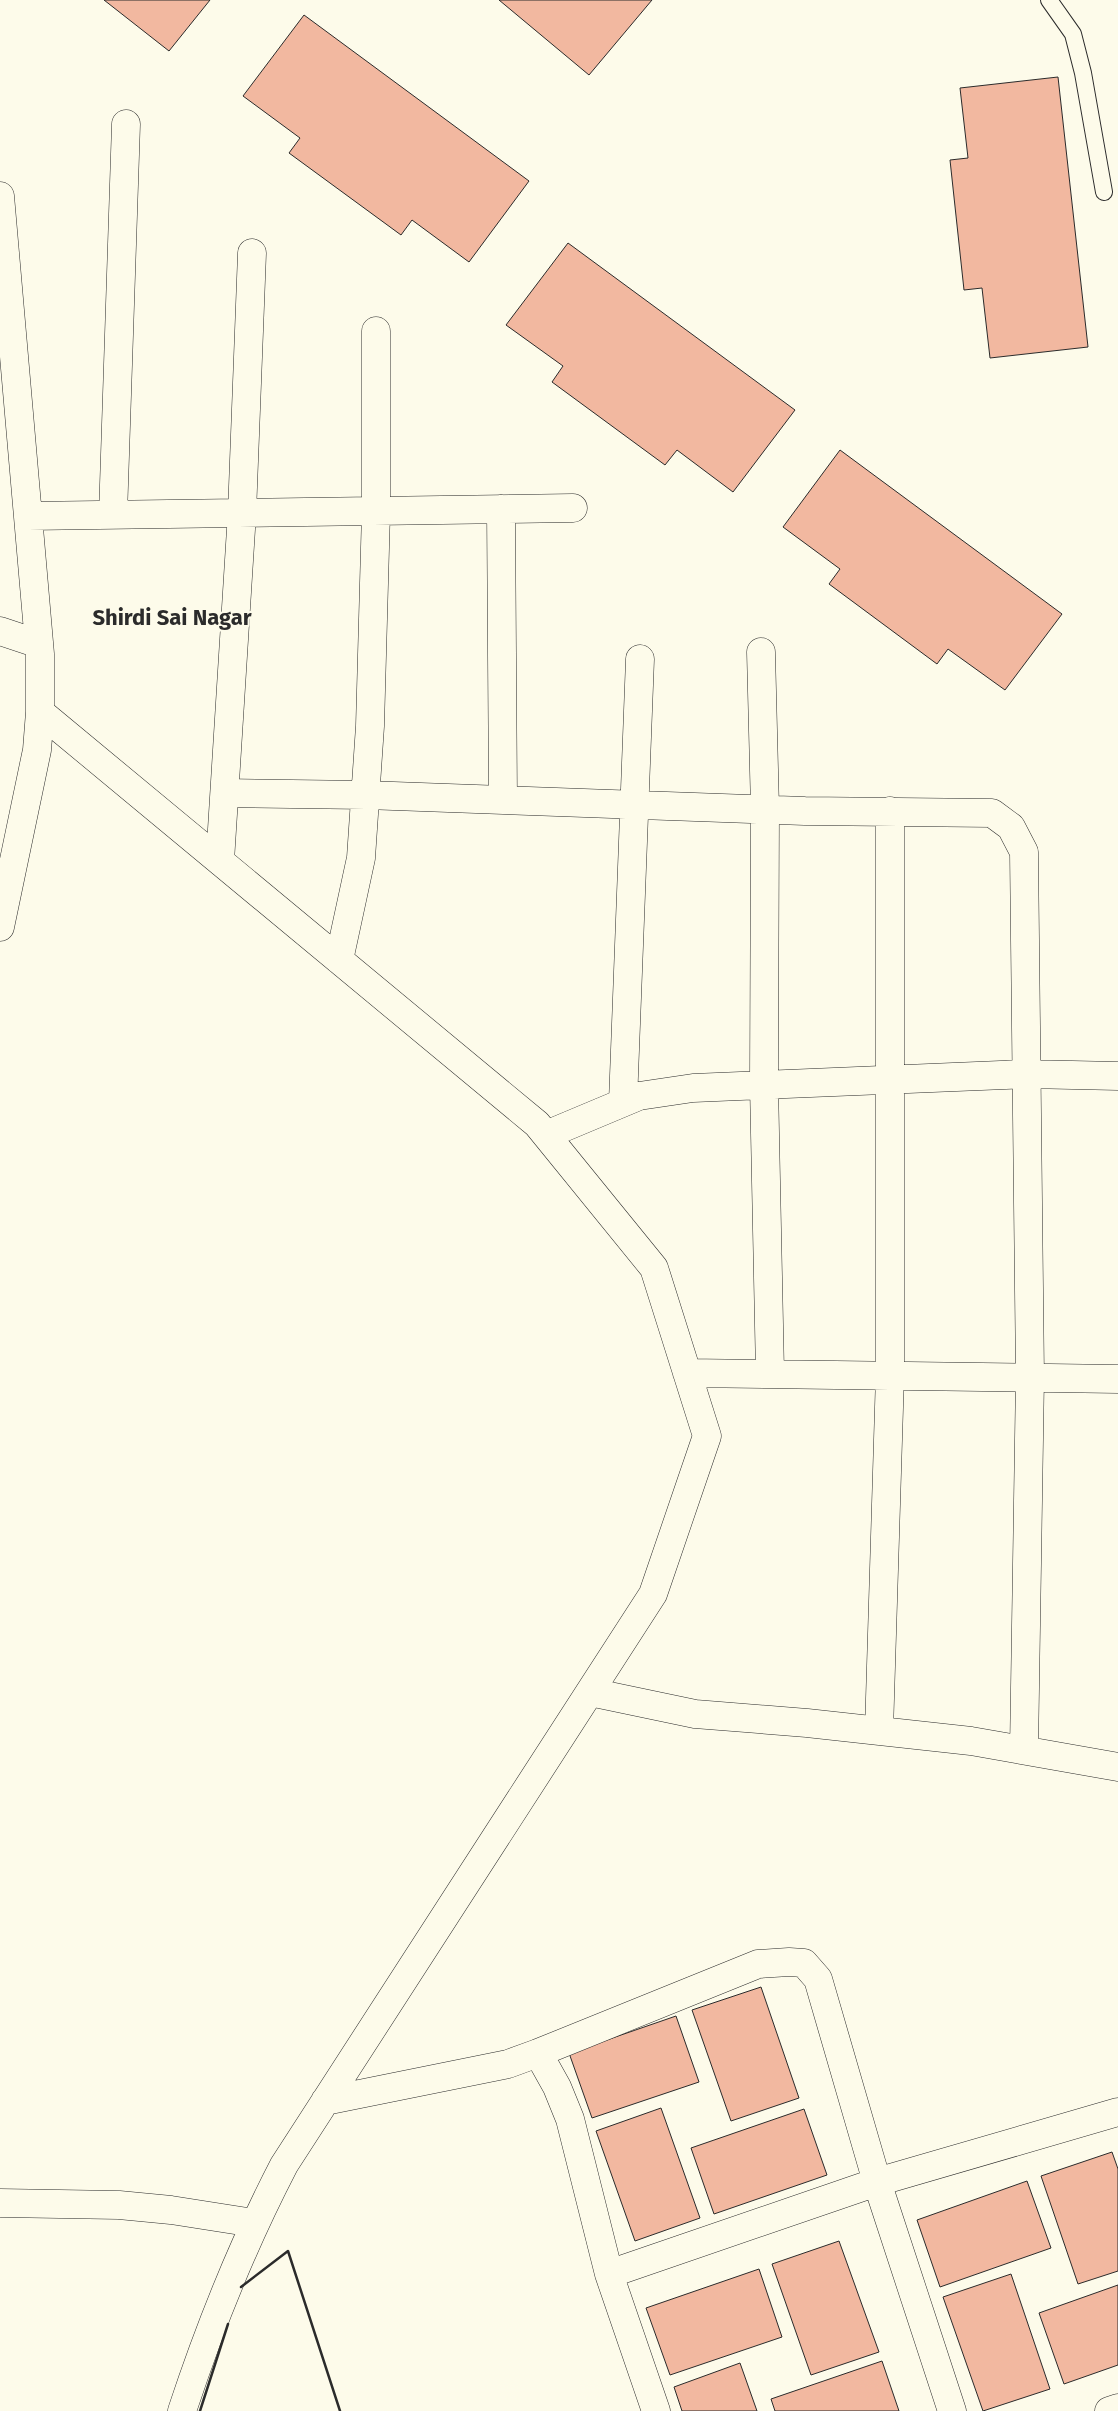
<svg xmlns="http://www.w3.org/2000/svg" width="1118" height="2411" viewBox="0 0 1118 2411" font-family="'Fira Sans',sans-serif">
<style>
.building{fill:#f2b8a0;stroke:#2b2b2b}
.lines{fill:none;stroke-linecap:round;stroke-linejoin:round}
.service-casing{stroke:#2b2b2b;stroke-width:18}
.minor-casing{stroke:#2b2b2b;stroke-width:29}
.service{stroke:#fdfbea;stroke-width:16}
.minor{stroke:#fdfbea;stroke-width:28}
.wall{stroke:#2b2b2b;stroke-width:2.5}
.labels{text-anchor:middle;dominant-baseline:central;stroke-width:4;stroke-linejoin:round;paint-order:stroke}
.district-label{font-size:22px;font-weight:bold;fill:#2b2b2b;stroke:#fdfbea}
</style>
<rect width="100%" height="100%" fill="#fdfbea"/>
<path class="building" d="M 104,0 L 210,0 L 169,51 Z
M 499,0 L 652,0 L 589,75 Z
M 304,15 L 529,181 L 469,262 L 412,220 L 401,235 L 289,153 L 300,138 L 243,96 Z
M 1058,77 L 1088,347 L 990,358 L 982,288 L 964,290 L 950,160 L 968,158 L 960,88 Z
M 568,243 L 795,410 L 733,492 L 677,450 L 665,465 L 552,382 L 563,366 L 506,325 Z
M 840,450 L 1062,614 L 1005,690 L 948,649 L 937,664 L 829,584 L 840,569 L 783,527 Z
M 761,1987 L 799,2098 L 731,2121 L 692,2010 Z
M 676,2016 L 699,2082 L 592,2118 L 569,2053 Z
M 661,2108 L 700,2218 L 635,2241 L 596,2131 Z
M 804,2109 L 827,2175 L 714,2214 L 691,2148 Z
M 1112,2152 L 1118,2169 L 1118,2271 L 1078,2284 L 1041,2176 Z
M 1027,2181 L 1051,2248 L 940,2287 L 917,2220 Z
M 839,2241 L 879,2352 L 811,2375 L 772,2264 Z
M 759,2269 L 782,2337 L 670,2375 L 646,2308 Z
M 1011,2274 L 1050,2389 L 983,2411 L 943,2297 Z
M 1118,2285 L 1118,2365 L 1064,2384 L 1039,2313 Z
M 882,2361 L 899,2411 L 775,2411 L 771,2399 Z
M 740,2363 L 757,2411 L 682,2411 L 674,2387 Z"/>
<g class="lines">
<g class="service-casing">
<path id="service" d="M 1049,0 L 1073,34 L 1083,73 L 1104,192"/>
</g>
<g class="minor-casing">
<path id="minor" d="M 0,196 L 40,654 L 40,712 L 37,750 L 0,927
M 501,509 L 503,800
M 113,515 L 126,124
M 28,516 L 573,508
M 0,631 L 39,644
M 761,652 L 765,809 L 764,1085 L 770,1373
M 40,712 L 537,1124 L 654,1268 L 707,1436 L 653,1594 L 284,2165 C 243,2244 210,2326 182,2411
M 225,793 L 366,795 L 805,811 L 992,813 L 1011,827 L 1024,852 L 1030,1377 L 1024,1750
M 220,861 L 242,513 L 252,253
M 339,960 L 361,858 L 370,726 L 376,512 L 376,331
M 623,1102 L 640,659
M 546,1135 L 639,1096 L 693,1088 L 1027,1074 L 1118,1076
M 687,1373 L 1118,1379
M 590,1692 L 695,1714 L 807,1723 L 971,1741 L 1118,1767
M 879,1731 L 890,1375 L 890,811
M 538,2053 L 758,1964 L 789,1962 L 804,1963 L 818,1979 L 877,2182 L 952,2411
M 325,2101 L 508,2064 L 538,2053 L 557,2087 L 570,2119 L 609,2274 L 656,2411
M 0,2203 L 119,2205 L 171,2210 L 254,2223
M 609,2274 L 877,2182 L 1118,2112
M 1109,2411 L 1118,2408"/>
</g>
<use href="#service" class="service"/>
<use href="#minor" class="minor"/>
<path class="wall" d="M 241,2287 L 288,2251 L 340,2411
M 200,2411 L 228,2324"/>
</g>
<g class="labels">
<g class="district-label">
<text x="172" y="617">Shirdi Sai Nagar</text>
</g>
</g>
</svg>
